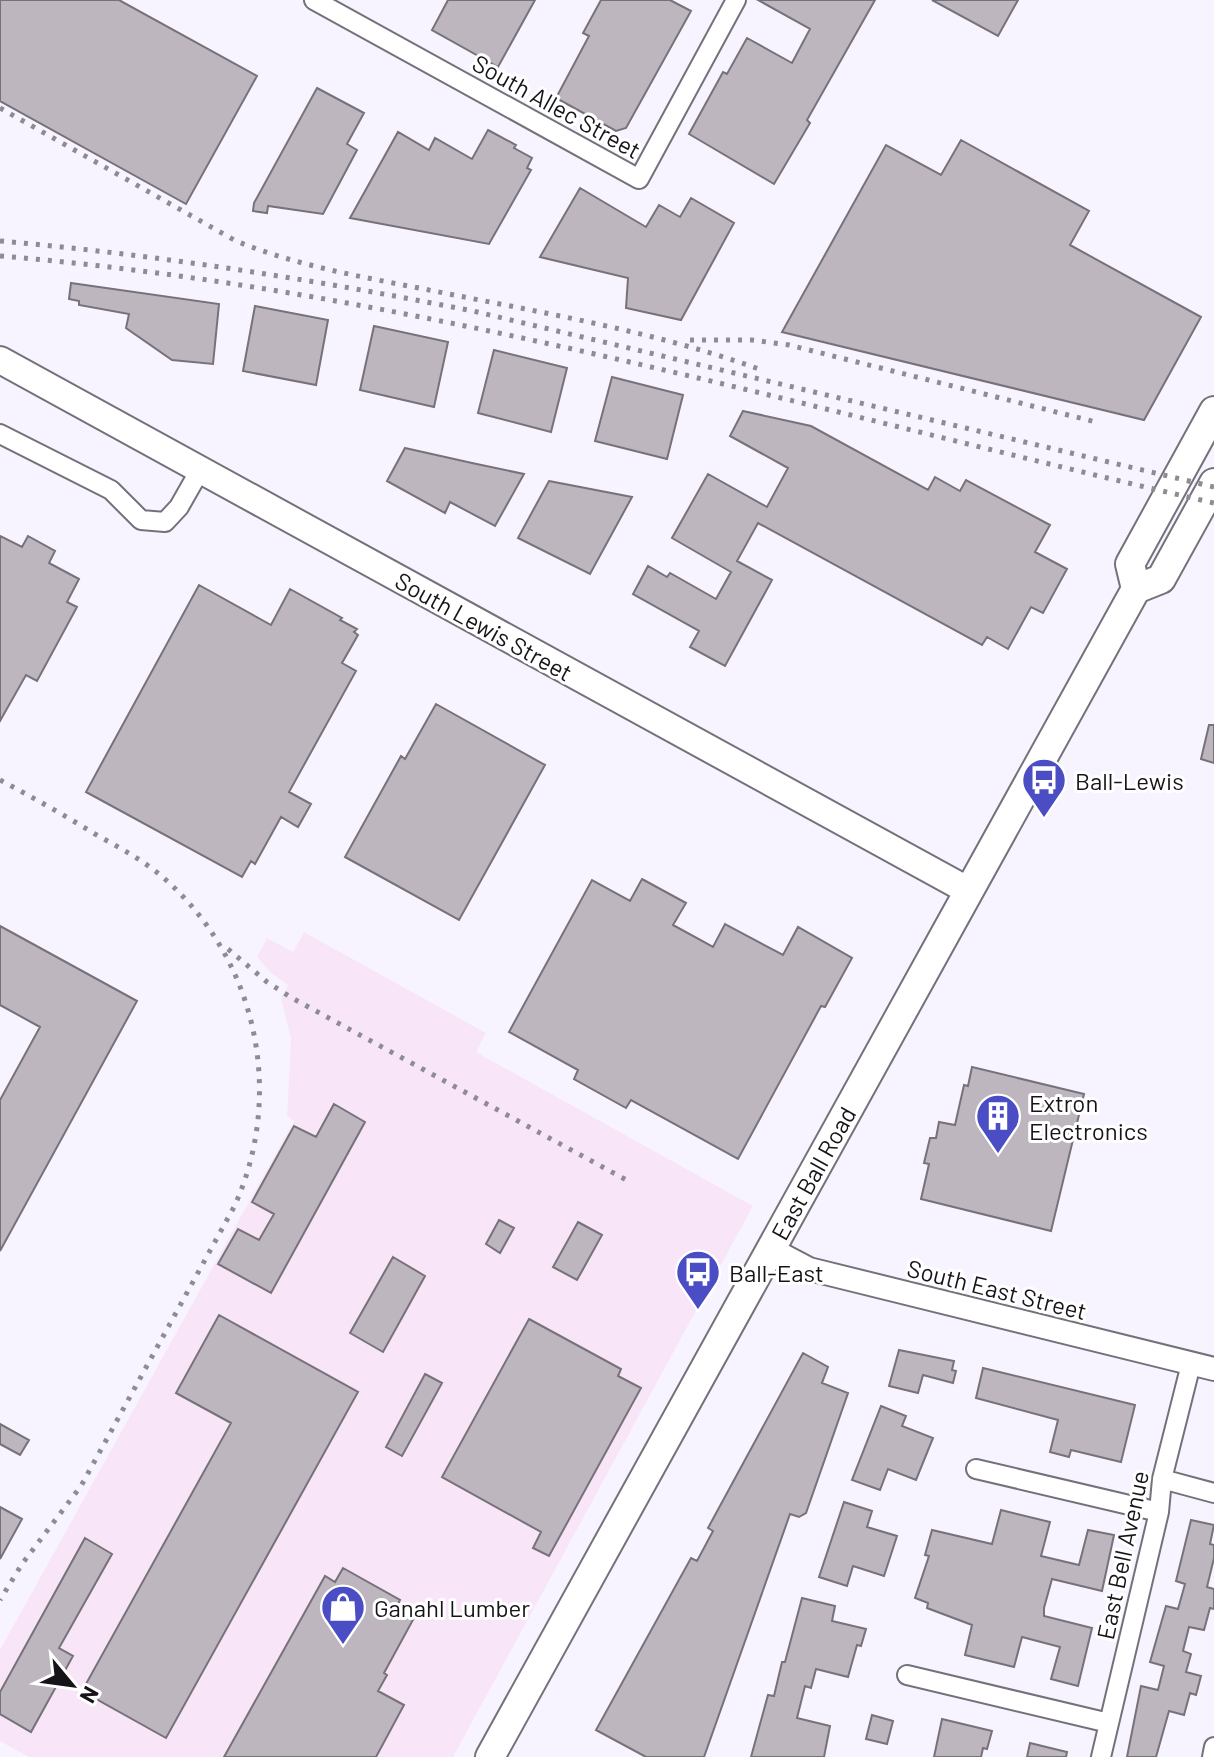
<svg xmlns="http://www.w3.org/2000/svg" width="1214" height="1757" viewBox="0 0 1214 1757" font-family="Barlow,sans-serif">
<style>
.industrial{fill:#f8e6f8}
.building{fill:#bdb6bf;stroke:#777179;stroke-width:2}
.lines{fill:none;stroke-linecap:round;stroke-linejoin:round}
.minor-casing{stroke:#75717a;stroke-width:22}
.tertiary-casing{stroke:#75717a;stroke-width:26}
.secondary-casing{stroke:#75717a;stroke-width:30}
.primary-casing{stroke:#75717a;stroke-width:32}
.minor{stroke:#fff;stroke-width:18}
.tertiary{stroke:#fff;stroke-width:22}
.secondary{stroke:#fff;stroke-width:26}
.primary{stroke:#fff;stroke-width:28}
.rail{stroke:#8e8b92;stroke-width:5;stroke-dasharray:4 8;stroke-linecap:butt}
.labels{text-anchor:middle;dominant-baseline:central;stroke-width:6;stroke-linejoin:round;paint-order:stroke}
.street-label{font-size:24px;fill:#161418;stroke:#fff}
.poi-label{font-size:24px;fill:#161418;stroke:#fff;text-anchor:start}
</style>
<rect width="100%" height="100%" fill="#f8f4ff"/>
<path class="industrial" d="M 304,932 L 486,1033 L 476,1052 L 753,1206 L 453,1757 L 29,1757 L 0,1741 L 0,1650 L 294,1121 L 287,1116 L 291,1039 L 281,998 L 288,985 L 270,972 L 257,957 L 267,938 L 293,952 Z"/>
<path class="building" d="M 0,0 L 119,0 L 257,76 L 186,204 L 0,101 Z
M 448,0 L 535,0 L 498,67 L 432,30 Z
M 601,0 L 670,0 L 691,11 L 626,128 L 616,131 L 556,98 L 589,36 L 583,33 Z
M 758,0 L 875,0 L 807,120 L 810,123 L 774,184 L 689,134 L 723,72 L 727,74 L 747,38 L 792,63 L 810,29 Z
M 932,0 L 1018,0 L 998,36 Z
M 317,88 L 364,113 L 347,144 L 357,150 L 323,214 L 268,206 L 267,213 L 253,211 L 254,203 Z
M 488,130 L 516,145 L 514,148 L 532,158 L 527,168 L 531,170 L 489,244 L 350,218 L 398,132 L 429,150 L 435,138 L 472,159 Z
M 961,140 L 1089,211 L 1070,245 L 1201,317 L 1144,420 L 782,332 L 886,145 L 941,175 Z
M 580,188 L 646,227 L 659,205 L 680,217 L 691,198 L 734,223 L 681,320 L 626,308 L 628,278 L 540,257 Z
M 71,283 L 219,304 L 213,364 L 172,360 L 126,328 L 129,314 L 79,305 L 79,301 L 69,299 Z
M 255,306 L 328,320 L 316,385 L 243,371 Z
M 374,326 L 448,342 L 434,407 L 360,390 Z
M 494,350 L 567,368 L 551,432 L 478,413 Z
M 612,377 L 683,395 L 667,459 L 595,441 Z
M 743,411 L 811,426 L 928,490 L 935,477 L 960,491 L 966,480 L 1050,525 L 1035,552 L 1067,569 L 1043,613 L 1031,607 L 1008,649 L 987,637 L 982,645 L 758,523 L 737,561 L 772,580 L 725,666 L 690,647 L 699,631 L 633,594 L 648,566 L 667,577 L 670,573 L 716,599 L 731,572 L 672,538 L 708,474 L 767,507 L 788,468 L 730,436 Z
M 405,448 L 472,463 L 524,474 L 495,526 L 450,502 L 445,513 L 387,481 Z
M 549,481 L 632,497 L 590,574 L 518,538 Z
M 0,536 L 22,547 L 28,536 L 55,551 L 49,563 L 79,579 L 67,602 L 77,607 L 37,681 L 26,675 L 0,721 Z
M 199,585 L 271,625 L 290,589 L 342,618 L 340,620 L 357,629 L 354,632 L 358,635 L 342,663 L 356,671 L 289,792 L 311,804 L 298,827 L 281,817 L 255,864 L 251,861 L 242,877 L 86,792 Z
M 436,704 L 545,765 L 459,920 L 345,857 L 401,756 L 405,759 Z
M 1209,725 L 1214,725 L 1214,763 L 1201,759 Z
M 642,879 L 686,903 L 673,925 L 713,947 L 725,924 L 783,955 L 798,927 L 852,958 L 825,1007 L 821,1006 L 738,1159 L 631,1100 L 626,1108 L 574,1079 L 578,1070 L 509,1032 L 592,880 L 630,901 Z
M 0,926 L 137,1001 L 0,1251 L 0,1100 L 40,1027 L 0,1005 Z
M 972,1067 L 1084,1094 L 1051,1231 L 921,1199 L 929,1164 L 924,1163 L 930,1138 L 936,1138 L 939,1122 L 955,1125 L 964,1085 L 968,1086 Z
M 334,1104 L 365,1122 L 271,1293 L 218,1264 L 238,1229 L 259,1240 L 274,1214 L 252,1202 L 294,1126 L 316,1137 Z
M 499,1220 L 514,1228 L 500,1253 L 486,1244 Z
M 578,1222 L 602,1235 L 577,1280 L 553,1267 Z
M 393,1257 L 425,1276 L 383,1352 L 350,1333 Z
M 219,1315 L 358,1392 L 166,1738 L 82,1691 L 231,1423 L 176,1393 Z
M 529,1319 L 621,1369 L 618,1376 L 641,1388 L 549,1556 L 533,1548 L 541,1532 L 442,1477 Z
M 899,1350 L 954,1361 L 952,1370 L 956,1371 L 953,1383 L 923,1375 L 918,1393 L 889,1386 Z
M 803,1353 L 828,1367 L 822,1383 L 848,1393 L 806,1513 L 799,1517 L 790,1514 L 704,1757 L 646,1757 L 596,1730 L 691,1558 L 697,1561 L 713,1531 L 708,1528 Z
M 983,1368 L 1135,1405 L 1121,1462 L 1071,1450 L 1069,1457 L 1050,1452 L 1058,1420 L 976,1398 Z
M 425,1374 L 442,1383 L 402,1456 L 386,1447 Z
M 881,1406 L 906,1416 L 902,1426 L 933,1438 L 916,1480 L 888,1469 L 880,1490 L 852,1480 Z
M 0,1424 L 29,1440 L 20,1455 L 0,1444 Z
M 844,1502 L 872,1511 L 867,1527 L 897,1536 L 884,1576 L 853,1566 L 847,1586 L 819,1577 Z
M 0,1507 L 22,1519 L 0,1559 Z
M 1001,1510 L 1050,1522 L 1041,1556 L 1079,1565 L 1088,1530 L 1114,1535 L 1102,1591 L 1052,1579 L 1044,1608 L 1044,1616 L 1092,1628 L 1078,1686 L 1051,1679 L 1060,1647 L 1022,1637 L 1014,1667 L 965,1655 L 972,1625 L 927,1608 L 928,1603 L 915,1598 L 929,1556 L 925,1555 L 932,1530 L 992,1544 Z
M 1191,1520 L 1214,1525 L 1210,1544 L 1214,1545 L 1214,1558 L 1207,1587 L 1214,1589 L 1214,1609 L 1210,1608 L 1204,1630 L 1189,1627 L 1183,1651 L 1191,1654 L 1186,1672 L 1201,1676 L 1196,1695 L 1190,1693 L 1184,1715 L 1169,1711 L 1156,1757 L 1127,1757 L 1141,1686 L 1158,1690 L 1164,1666 L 1150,1662 L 1166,1606 L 1178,1609 L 1185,1584 L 1176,1581 Z
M 85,1538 L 112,1554 L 59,1648 L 73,1656 L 31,1732 L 0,1714 L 0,1692 Z
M 343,1568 L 400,1600 L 396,1608 L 414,1618 L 384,1673 L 387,1675 L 378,1691 L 404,1705 L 376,1757 L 224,1757 L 325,1576 L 335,1582 Z
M 802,1598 L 835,1606 L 832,1621 L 866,1629 L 861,1646 L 857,1645 L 848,1677 L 816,1669 L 811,1688 L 805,1686 L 797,1718 L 830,1726 L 824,1757 L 751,1757 L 768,1695 L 774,1696 L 782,1662 L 785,1662 Z
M 872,1715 L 893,1721 L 887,1744 L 866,1739 Z
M 942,1719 L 992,1731 L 987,1749 L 983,1748 L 981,1757 L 934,1757 Z
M 1030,1743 L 1067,1752 L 1066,1757 L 1027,1757 Z"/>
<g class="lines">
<g class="minor-casing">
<path id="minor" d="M 314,0 L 639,179 L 736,0
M 0,434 L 111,490 L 141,520 L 165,522 L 179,507 L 200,470
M 976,1469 L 1159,1512
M 1162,1479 L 1214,1493
M 907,1675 L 1109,1723
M 1101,1757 L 1159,1512 L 1162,1479 L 1191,1364
M 1212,1757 L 1214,1747"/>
</g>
<g class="tertiary-casing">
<path id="tertiary" d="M 771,1249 L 809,1269 L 1214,1369"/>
</g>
<g class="secondary-casing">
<path id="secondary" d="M 0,360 L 969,891"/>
</g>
<g class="primary-casing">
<path id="primary" d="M 1136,589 L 1130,564 L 1214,411
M 490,1757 L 1136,589 L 1161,579 L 1214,483"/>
</g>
<use href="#minor" class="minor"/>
<use href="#tertiary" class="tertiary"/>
<use href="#secondary" class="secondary"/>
<use href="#primary" class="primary"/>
<path class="rail" d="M 0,108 L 236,241 C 295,265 357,276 419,288 C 532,311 651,330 759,369
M 0,241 C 159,255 316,280 473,311 L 1214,487
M 0,256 C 413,290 812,411 1214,503
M 690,340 L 752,340 L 789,345 L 1100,423
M 0,780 C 32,797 64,815 95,834 C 120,848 145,861 166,880 C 258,962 285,1096 234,1207 L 81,1486 L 22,1564 L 0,1600
M 228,949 L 267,982 L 292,998 L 632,1183"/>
</g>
<defs>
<g id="bus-pin" transform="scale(2.3)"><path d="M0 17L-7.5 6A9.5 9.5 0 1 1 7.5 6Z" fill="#4a4dc3" stroke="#fff"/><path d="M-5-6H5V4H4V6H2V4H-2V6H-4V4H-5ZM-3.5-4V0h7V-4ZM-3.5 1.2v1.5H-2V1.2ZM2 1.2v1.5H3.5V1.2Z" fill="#fff"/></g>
<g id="building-pin" transform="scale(2.3)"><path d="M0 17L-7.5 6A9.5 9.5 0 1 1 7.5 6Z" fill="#4a4dc3" stroke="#fff"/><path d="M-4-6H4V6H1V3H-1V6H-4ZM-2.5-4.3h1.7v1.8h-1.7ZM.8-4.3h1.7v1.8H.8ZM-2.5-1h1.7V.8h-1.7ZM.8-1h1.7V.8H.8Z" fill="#fff"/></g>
<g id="shop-pin" transform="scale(2.3)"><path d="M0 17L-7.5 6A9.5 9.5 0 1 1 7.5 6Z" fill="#4a4dc3" stroke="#fff"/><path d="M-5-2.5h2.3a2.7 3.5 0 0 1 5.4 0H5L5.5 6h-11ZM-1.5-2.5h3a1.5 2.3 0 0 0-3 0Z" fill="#fff"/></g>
</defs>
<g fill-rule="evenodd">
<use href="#bus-pin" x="1044" y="780"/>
<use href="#building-pin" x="998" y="1116"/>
<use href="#bus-pin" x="698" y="1272"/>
<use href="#shop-pin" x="343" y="1607"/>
</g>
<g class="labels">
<g class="street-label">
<text transform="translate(557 106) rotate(29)">South Allec Street</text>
<text transform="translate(484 626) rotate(29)">South Lewis Street</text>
<text transform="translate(813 1173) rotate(-61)">East Ball Road</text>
<text transform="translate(997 1289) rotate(14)">South East Street</text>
<text transform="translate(1122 1555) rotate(-78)">East Bell Avenue</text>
</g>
<g class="poi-label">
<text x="1075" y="780">Ball-Lewis</text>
<text x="1029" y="1102">Extron<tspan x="1029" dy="28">Electronics</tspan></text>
<text x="729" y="1272">Ball-East</text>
<text x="374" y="1607">Ganahl Lumber</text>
</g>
</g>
<g transform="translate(72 1685) rotate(119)" stroke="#ffffff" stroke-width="6" paint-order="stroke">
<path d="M0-6L14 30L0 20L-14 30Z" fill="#161418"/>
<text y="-12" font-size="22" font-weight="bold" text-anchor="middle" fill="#161418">N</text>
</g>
</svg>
